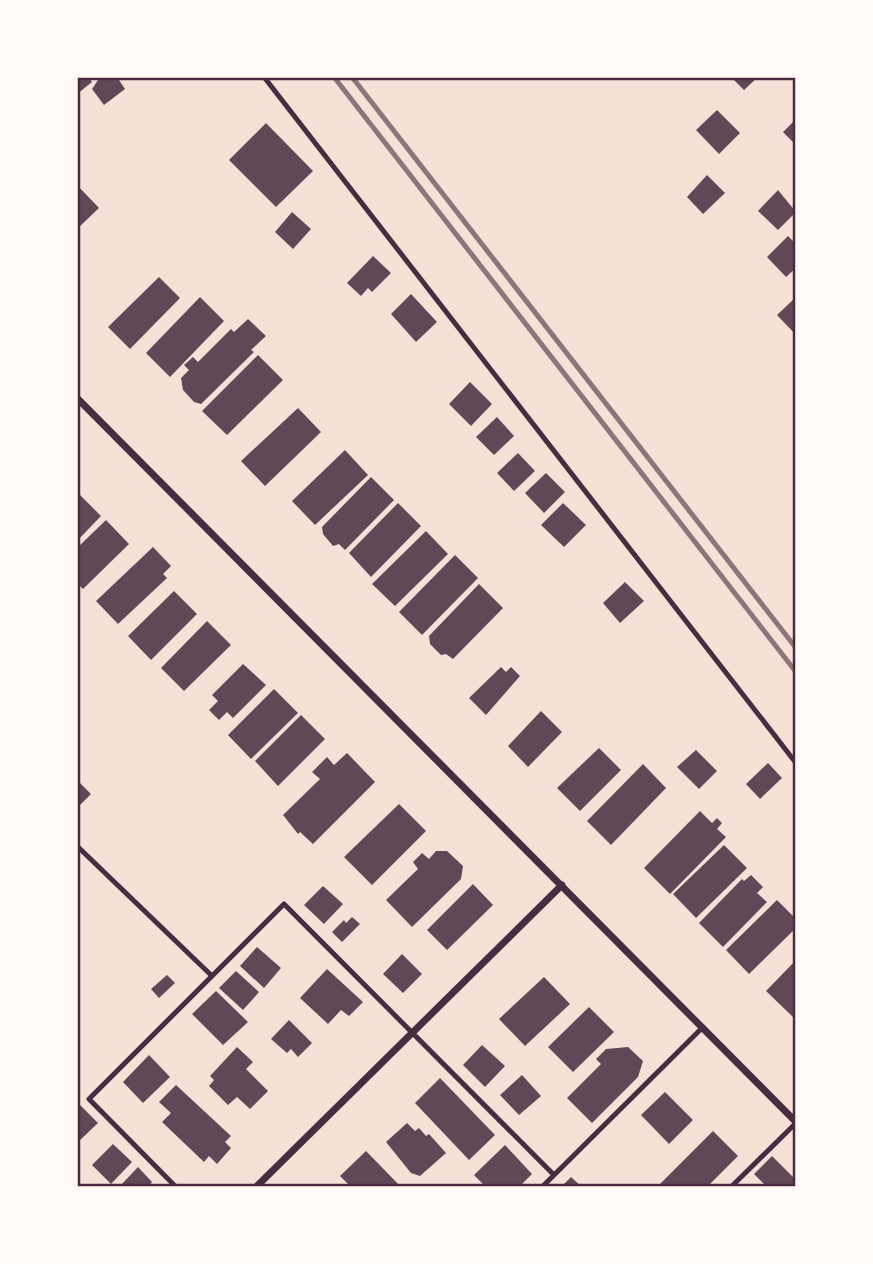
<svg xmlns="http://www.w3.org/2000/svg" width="873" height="1264" viewBox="0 0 873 1264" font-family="'Work Sans',sans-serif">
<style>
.building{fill:#644757}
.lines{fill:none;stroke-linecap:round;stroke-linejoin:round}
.service{stroke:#4a2c40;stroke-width:5}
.minor{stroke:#4a2c40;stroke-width:7}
.rail{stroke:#8f747c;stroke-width:5}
.neatline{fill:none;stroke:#4a2c40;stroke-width:2.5}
</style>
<rect width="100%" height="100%" fill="#f7e1d7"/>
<path class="building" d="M 77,77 L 88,77 L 92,82 L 77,94 Z
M 100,77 L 117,77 L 125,89 L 104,105 L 92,89 Z
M 731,77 L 758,77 L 744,90 Z
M 717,110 L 740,133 L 719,154 L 696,130 Z
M 796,119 L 796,145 L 783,132 Z
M 266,123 L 313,171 L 276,207 L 229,160 Z
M 707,175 L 725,193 L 703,214 L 687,197 Z
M 77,185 L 99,208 L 77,229 Z
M 778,190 L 796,212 L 778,230 L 758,211 Z
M 292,212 L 311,229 L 293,249 L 275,232 Z
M 788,236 L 796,244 L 796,268 L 786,277 L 767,257 Z
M 373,256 L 391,273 L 372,292 L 368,288 L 361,296 L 347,283 Z
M 159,277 L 180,298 L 130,349 L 108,327 Z
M 411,294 L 437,322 L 416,342 L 391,314 Z
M 200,297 L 224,321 L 170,377 L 146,353 Z
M 796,297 L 796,335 L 777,315 Z
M 248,319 L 266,336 L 251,350 L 254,352 L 201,404 L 194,402 L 183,390 L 181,378 L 189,370 L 184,365 L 193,357 L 198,362 L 231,329 L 234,332 Z
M 258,355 L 283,380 L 227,435 L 202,411 Z
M 470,382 L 492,404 L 471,426 L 449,404 Z
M 298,408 L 321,432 L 265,486 L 241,461 Z
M 497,417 L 514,436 L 494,455 L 476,437 Z
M 345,450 L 368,475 L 315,525 L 292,501 Z
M 518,453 L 535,471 L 514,491 L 497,473 Z
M 546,473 L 565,492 L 544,513 L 525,493 Z
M 371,477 L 394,500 L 345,550 L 339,544 L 333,546 L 323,534 L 322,527 Z
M 77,492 L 101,516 L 77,541 Z
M 398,503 L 421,526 L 371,577 L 349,553 Z
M 563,503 L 586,525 L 564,547 L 541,525 Z
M 106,520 L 129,544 L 83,589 L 77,583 L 77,548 Z
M 426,531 L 448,554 L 395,606 L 372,584 Z
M 153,547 L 171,566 L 163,574 L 167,578 L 118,624 L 96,601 Z
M 455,555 L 478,578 L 422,635 L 399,612 Z
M 625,582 L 644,601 L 620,623 L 603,603 Z
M 479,584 L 503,608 L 453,659 L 446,654 L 441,655 L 430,644 L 429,636 Z
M 174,591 L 197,614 L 151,660 L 128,636 Z
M 207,621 L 231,645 L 184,691 L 161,668 Z
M 243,664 L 266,685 L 233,718 L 227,712 L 219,720 L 209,710 L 218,701 L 212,695 Z
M 501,667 L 506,672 L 511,667 L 520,676 L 486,715 L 469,698 Z
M 274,689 L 298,713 L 251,759 L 228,735 Z
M 541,711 L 562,732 L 528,767 L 508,746 Z
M 301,715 L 325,739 L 278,786 L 255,761 Z
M 599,748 L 621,770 L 580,811 L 557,788 Z
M 696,750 L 717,771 L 699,789 L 677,767 Z
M 347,753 L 375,782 L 313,844 L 300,832 L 298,834 L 283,815 L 320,779 L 312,772 L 327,757 L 334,765 Z
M 768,763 L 782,778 L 760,799 L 746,784 Z
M 643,764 L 666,788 L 611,845 L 587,821 Z
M 77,780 L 91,794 L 77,808 Z
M 399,804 L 426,831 L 372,885 L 344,857 Z
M 700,811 L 712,823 L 717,818 L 722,823 L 717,829 L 726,837 L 670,894 L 644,868 Z
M 724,845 L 747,868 L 696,918 L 673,894 Z
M 436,851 L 447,851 L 463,866 L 461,879 L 412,927 L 386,900 L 418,869 L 413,862 L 422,853 L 429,859 Z
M 751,875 L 763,887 L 757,893 L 767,902 L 723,947 L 699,923 L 742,879 L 744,881 Z
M 473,884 L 493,905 L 447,950 L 427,930 Z
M 323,886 L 343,904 L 324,924 L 304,905 Z
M 777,900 L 796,919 L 796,928 L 749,974 L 726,950 Z
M 352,917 L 360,924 L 342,942 L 332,932 L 344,920 L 346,923 Z
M 257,947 L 281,968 L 264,988 L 240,966 Z
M 402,954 L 422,974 L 403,993 L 383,974 Z
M 796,960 L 796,1014 L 793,1017 L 766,991 Z
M 327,969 L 363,1002 L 349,1016 L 341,1010 L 328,1024 L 300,998 Z
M 236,971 L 259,992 L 243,1010 L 219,988 Z
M 167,975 L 175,983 L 159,998 L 151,989 Z
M 544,977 L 570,1004 L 525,1046 L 499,1019 Z
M 216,991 L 248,1022 L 223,1045 L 192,1014 Z
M 589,1007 L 614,1032 L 573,1072 L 548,1047 Z
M 289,1020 L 312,1043 L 298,1057 L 291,1049 L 287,1053 L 271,1039 Z
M 482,1045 L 505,1066 L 485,1087 L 463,1065 Z
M 237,1047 L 253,1062 L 246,1069 L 268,1091 L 250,1109 L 237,1097 L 228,1105 L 209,1086 L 214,1080 L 210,1076 Z
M 628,1047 L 643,1061 L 638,1077 L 592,1123 L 567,1098 L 601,1064 L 596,1059 L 606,1049 Z
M 149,1055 L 170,1077 L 143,1103 L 123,1082 Z
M 522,1075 L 541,1096 L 519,1115 L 500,1095 Z
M 440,1078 L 495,1135 L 469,1160 L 415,1103 Z
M 176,1085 L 231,1136 L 225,1142 L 231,1148 L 217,1164 L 209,1156 L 204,1162 L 162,1122 L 171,1113 L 159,1102 Z
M 665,1092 L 693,1120 L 669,1144 L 641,1115 Z
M 77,1102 L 98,1123 L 77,1143 Z
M 407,1123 L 415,1131 L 419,1128 L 426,1136 L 429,1134 L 446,1153 L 420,1176 L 411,1173 L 386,1142 Z
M 713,1131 L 738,1156 L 707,1187 L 657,1187 Z
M 113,1144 L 132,1162 L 111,1184 L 92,1165 Z
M 505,1145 L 532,1174 L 519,1187 L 486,1187 L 474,1175 Z
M 366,1151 L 401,1187 L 351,1187 L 340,1176 Z
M 772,1156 L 796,1180 L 796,1187 L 767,1187 L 754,1174 Z
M 138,1167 L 152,1182 L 148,1187 L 119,1187 Z
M 571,1177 L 582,1187 L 561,1187 Z"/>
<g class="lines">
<path class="service" d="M 264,77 L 796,763
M 77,846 L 212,976
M 176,1187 L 89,1099 L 284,904 L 554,1175
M 542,1187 L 703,1027
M 731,1187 L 796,1123"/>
<path class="minor" d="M 77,398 L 796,1122
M 256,1187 L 562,885"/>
<path class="rail" d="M 334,77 L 796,672
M 352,77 L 796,648"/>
</g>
<rect width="873" height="1264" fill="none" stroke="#fffaf5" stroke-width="158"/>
<rect x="79" y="79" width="715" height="1106" class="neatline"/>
</svg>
